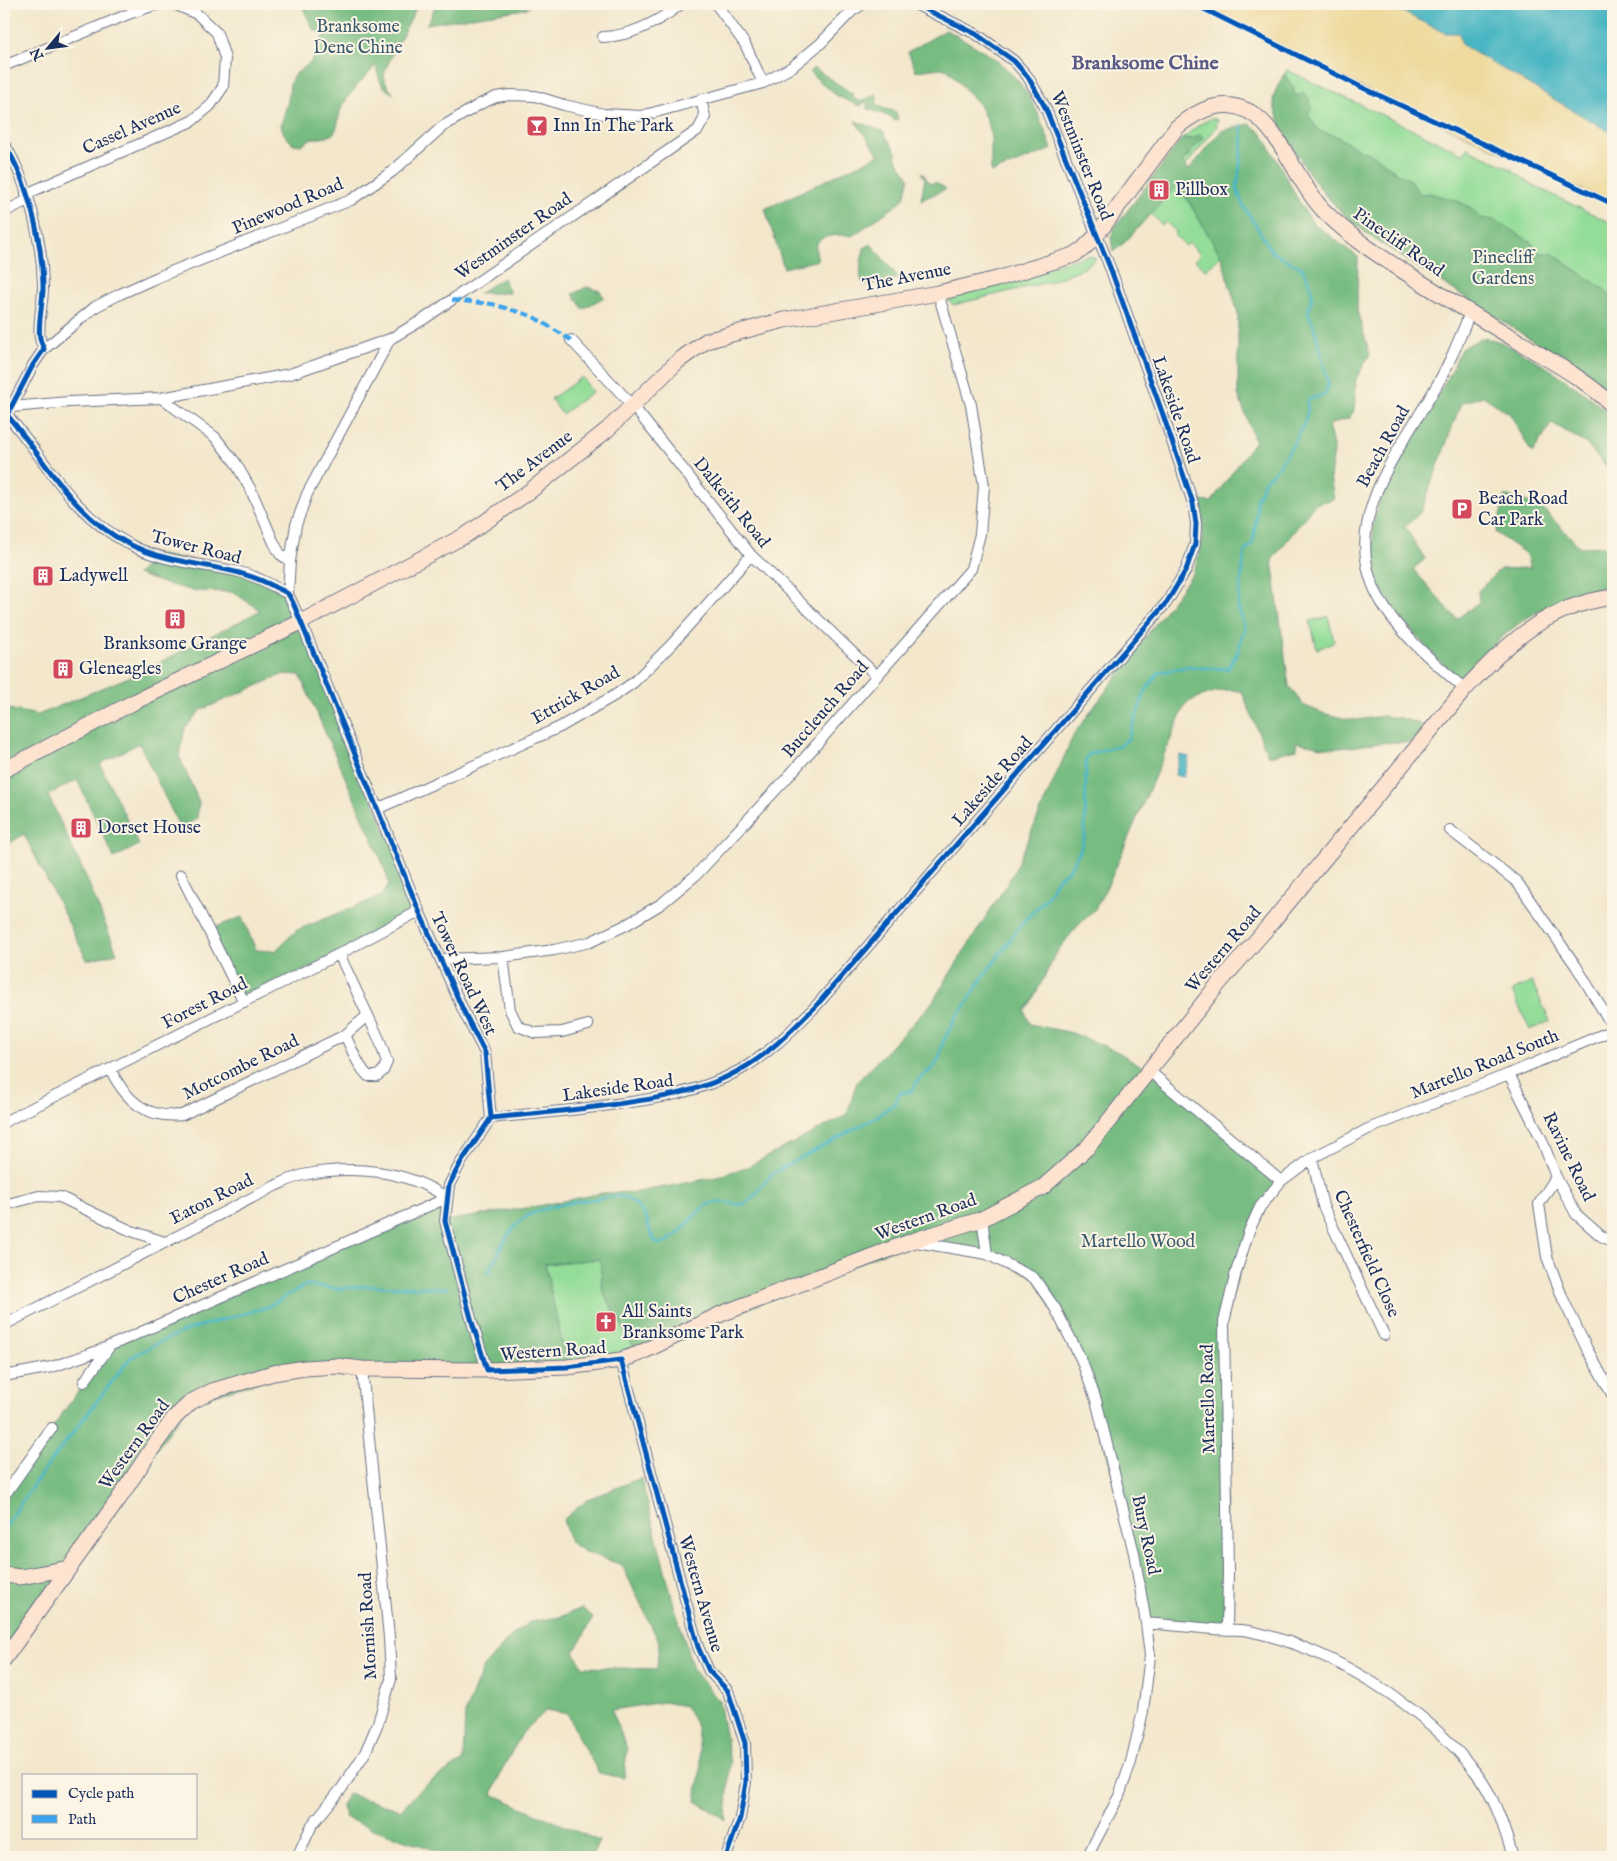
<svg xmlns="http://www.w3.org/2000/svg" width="1617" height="1861" viewBox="0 0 1617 1861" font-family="'IM FELL English',serif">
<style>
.green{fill:#94dd99;stroke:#58867c}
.forest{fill:#77bc81;stroke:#497670}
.sand{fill:#eeda9e;stroke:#84847e}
.water{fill:#49b6c3;stroke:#327290}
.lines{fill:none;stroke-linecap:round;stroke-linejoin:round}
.stream{stroke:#49b6c3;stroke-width:3}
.street-casing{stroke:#676f84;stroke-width:12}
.secondary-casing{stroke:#676f84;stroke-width:17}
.street{stroke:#fff;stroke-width:10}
.secondary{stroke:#fde4d1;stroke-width:15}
.quiet{stroke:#3da3ed;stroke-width:4;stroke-dasharray:8 4;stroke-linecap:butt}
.cycleway-casing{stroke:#fcf5e5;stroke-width:8}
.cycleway{stroke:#0057b8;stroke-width:5}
.labels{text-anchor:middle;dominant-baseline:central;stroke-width:4;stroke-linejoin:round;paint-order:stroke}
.park-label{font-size:18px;fill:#395a6d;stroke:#fcf5e5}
.poi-label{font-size:18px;fill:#1b2f5e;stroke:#fcf5e5;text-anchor:start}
.street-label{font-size:18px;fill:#1b2f5e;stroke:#fcf5e5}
.quarter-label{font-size:20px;font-weight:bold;fill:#595a86;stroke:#fcf5e5}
</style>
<rect width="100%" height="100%" fill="#fcf5e5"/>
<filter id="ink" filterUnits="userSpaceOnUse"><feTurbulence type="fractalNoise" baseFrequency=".02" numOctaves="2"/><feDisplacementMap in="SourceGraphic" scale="10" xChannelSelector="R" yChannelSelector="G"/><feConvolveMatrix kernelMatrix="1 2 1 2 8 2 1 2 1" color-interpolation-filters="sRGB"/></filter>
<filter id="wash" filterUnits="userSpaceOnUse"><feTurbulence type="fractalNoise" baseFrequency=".0096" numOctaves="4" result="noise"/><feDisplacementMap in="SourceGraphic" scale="20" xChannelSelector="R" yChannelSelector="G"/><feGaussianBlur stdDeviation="1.12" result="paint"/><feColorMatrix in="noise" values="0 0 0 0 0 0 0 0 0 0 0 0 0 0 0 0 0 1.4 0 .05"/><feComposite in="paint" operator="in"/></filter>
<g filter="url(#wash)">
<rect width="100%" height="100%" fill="#f3e7cc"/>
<path class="green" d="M 1287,70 L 1464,154 L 1467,148 L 1511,169 L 1532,185 L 1613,224 L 1613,392 L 1373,238 L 1346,217 L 1325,195 L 1307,170 L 1291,144 L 1276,112 L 1273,98 Z
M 1212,118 L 1218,120 L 1216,128 L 1184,168 L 1182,162 L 1191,153 L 1193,139 L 1182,139 L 1200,124 Z
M 1178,184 L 1221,256 L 1206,270 L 1195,260 L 1200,254 L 1189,243 L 1186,246 L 1174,235 L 1176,232 L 1166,222 L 1162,225 L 1151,214 Z
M 1089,255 L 1096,258 L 1084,268 L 1052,281 L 953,305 L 948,299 L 950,295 Z
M 582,377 L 592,392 L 562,414 L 551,399 Z
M 1328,616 L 1334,641 L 1331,644 L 1317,649 L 1310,621 L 1318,619 L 1319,620 Z
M 1532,982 L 1550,1021 L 1530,1030 L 1512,991 Z
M 600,1258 L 603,1292 L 638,1354 L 567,1367 L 545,1264 Z"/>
<path class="forest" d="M 301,4 L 418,4 C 412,18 384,66 384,77 C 385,83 390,90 394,94 C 381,88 379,80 376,66 L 375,66 C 365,78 352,90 344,103 C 333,120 346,140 312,138 L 301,145 L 294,144 L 289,140 L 284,134 L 281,125 L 288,101 L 290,84 L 293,76 L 311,62 L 324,35 L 313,29 Z
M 436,4 L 533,4 L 525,9 L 426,24 L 430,19 Z
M 946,30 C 976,46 1005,61 1025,90 C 1037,107 1044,130 1052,149 L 991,173 L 991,137 L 987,121 L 979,105 L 948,70 L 941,68 L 916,71 L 908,52 Z
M 814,68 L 853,94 L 853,97 L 860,102 L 876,94 L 878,99 L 876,101 L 878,106 L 880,105 L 883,108 L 896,112 L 898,119 L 894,121 L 893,118 L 866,108 L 868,105 L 865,102 L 860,106 L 837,96 L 809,72 Z
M 1284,74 L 1294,88 L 1293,93 L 1299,96 L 1303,92 L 1309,99 L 1312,109 L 1308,113 L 1308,115 L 1319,131 L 1336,136 L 1360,150 L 1374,155 L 1397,173 L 1409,179 L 1419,193 L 1423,194 L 1429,193 L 1458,201 L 1471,208 L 1480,218 L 1495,220 L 1531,242 L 1539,253 L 1552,253 L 1609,293 L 1611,302 L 1613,304 L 1613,392 L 1373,238 C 1333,207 1308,178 1285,132 C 1280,122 1273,109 1274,99 C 1274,91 1281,81 1284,74 Z
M 855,121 L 883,131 L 897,154 L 895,156 L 909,178 L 904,198 L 897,205 L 852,236 C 844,234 822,234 817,243 C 814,247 817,255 818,260 L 784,268 L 765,209 L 879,155 Z
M 1249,124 L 1262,133 L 1302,207 L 1313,223 L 1358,257 L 1357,311 L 1370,354 L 1356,379 L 1354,411 L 1349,418 L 1331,424 L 1329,428 L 1334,451 L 1330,477 L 1334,499 L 1315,504 L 1272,560 L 1289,686 L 1303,705 L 1322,713 L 1347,719 L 1357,720 L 1383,716 L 1401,718 L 1425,726 L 1410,743 C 1386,740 1363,746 1339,748 C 1325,749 1310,744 1296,742 L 1297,749 L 1268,756 L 1242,692 C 1222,686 1204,695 1186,703 L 1110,881 L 1095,909 L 1076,928 L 1058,950 L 1033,999 L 1025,1011 L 1030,1024 L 1072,1033 L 1107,1047 L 1120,1053 L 1148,1070 L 1281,1181 L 1260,1207 L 1224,1322 L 1227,1630 L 1146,1623 L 1134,1553 L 1081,1359 L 1035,1278 L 987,1254 L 912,1241 L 638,1354 L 603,1292 L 600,1259 L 545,1264 L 567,1367 L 305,1368 L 191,1402 L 4,1659 L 4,1496 L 110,1346 L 447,1198 L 445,1221 L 538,1206 L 603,1193 L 638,1192 L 717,1177 L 749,1166 L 847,1115 L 857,1082 L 931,1004 L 1013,874 L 1074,734 L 1193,573 C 1202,546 1205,530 1201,501 L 1211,502 L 1255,441 L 1238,394 L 1238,313 L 1221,256 L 1178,184 L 1126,241 L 1113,252 L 1111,238 L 1115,227 L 1182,139 L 1193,139 L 1199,135 L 1203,137 L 1182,162 L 1188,171 L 1221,131 Z
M 922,172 L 930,184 L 935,182 L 946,189 L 921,200 L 925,178 L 921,173 Z
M 871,244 L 899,278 L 864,285 C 857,276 862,259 864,248 Z
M 503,278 L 510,293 L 479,293 Z
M 587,287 L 600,291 L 604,297 L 583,309 L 573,294 Z
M 1481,338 C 1487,339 1494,339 1500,342 C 1539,359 1581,389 1613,417 L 1613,474 L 1585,443 L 1552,423 L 1532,453 L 1510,414 L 1483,396 L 1461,403 L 1421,512 L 1405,527 L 1425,559 L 1413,569 L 1457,619 L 1479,602 L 1478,591 L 1500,569 L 1530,568 L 1526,554 L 1496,533 L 1505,496 L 1539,505 L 1580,547 L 1613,546 L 1613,586 C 1579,594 1545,604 1517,625 C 1497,639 1481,659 1464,676 L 1457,675 L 1438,660 L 1396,613 L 1377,581 L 1372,552 L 1374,522 L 1380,500 L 1389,479 L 1451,372 L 1461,349 Z
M 157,554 L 241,573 L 288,594 L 419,911 L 244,1002 L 208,930 L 242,917 L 256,950 L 275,951 L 297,930 L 381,896 L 389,885 L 384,866 L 300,675 L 284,674 L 201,710 L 185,728 L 179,756 L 199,802 L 197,819 L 180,828 L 139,743 L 100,764 L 139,845 L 114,858 L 77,780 L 48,795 L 86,877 L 117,953 L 87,960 L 24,834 L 4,847 L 4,708 L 38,715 L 143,671 L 248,617 L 260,610 L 233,592 L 195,591 L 166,584 L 137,574 Z
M 641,1478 L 673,1601 L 693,1669 L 719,1701 L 730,1762 L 726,1820 L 696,1801 L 701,1764 L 697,1727 L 685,1706 L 663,1702 L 612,1710 L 627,1749 L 624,1778 L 599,1773 L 578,1737 L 568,1714 L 547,1710 L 523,1732 L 504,1766 L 492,1794 L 599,1841 L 591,1857 L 439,1857 L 441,1852 L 373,1829 L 346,1818 L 341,1805 L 348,1794 L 400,1810 L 425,1785 L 463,1761 L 465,1713 L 483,1668 L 510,1637 L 529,1622 L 560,1617 L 582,1608 L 593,1618 L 574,1652 L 583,1667 L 657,1669 L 659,1642 L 622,1565 L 583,1551 L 570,1542 L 563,1520 L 588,1499 Z"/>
<path class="sand" d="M 1194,4 L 1434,4 L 1613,107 L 1613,204 L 1359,86 Z"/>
<path class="water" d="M 1387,4 L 1613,4 L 1613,134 L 1462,45 L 1459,33 L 1445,33 Z
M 1180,755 L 1189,757 L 1184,777 L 1175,775 Z"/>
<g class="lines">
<path class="stream" d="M 488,1274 C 497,1256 506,1232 523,1219 C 545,1203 592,1200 619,1196 C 632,1198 643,1210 648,1223 C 651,1232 650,1238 659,1244 C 683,1239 691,1211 712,1203 C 724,1198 739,1210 749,1201 C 759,1192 764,1180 775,1172 L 873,1119 L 894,1104 L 900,1093 L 912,1091 L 918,1080 L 934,1067 L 939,1058 L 943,1042 L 957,1015 L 966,1005 L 979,983 L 1020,926 L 1047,897 L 1057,879 L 1068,871 L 1080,851 L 1085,834 L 1086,759 L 1089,754 L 1121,745 L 1128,739 L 1145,692 L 1158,673 L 1186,667 L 1228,669 C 1230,665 1236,655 1238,651 C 1241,644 1241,636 1245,628 L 1238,606 L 1245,551 L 1253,543 L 1257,512 L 1256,501 L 1265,480 L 1275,471 L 1293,445 L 1305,421 L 1308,409 L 1307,402 L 1310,399 L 1324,395 L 1327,390 L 1328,382 L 1314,327 L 1308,313 L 1312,298 L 1311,286 L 1302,268 L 1273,253 L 1243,205 L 1237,189 L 1243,139 L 1241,125
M 4,1529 L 33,1485 L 130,1358 L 158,1343 L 190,1329 L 267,1307 L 306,1285 L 340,1289 L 364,1286 L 447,1288"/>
</g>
</g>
<g filter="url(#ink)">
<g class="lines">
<g class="street-casing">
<path id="street" d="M 716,4 L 745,44 L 763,83
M 603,37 C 632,36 658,22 681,4
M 4,66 L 131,13 L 158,4
M 4,144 C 28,180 42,241 43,284 C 44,299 37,324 40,338 C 40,342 43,345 44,349
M 26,194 L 192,121 L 210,106 L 223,87 L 225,58 L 217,33 L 197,14 L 174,4
M 4,212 L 28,200
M 571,340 L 633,406 L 751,555 L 877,676
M 161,398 L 215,437 L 235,462 L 251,490 L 274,543 L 280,554 L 290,561
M 11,407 L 69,402 L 161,398 L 290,374 L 390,339
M 7,415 C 48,462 70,513 129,544 C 161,562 203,564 239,572 C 256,576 272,585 288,594
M 4,421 L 33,365 L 44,349 L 95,307 L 120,294 L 158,277 L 351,200 L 393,171 L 442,127 L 480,104 L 496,97 L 510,95 L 535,96 L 564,105 L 604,114 L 641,116 L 763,83 L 792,67 L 821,43 L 852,11 L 863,4
M 1465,689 C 1433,662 1391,627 1374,588 C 1343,518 1400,449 1433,392 C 1448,367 1459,340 1470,313
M 377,809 L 560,727 L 617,694 L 634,682 L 672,644 L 751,555
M 1450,830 L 1517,882 L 1576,966 L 1613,1027
M 181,875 L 244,1002
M 503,957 L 510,1010 L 518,1026 L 535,1033 L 562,1032 L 588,1025
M 441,959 L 503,957 L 554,950 L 590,942 L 626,925 L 661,904 L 696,875 L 787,778 L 971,569 L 980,534 L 984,486 L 971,405 L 938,293
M 345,1035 L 368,1015
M 110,1069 C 126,1100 145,1119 182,1115 L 345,1035 C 352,1049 357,1065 368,1076 L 377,1076 L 383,1071 L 387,1062 L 379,1039 L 339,954
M 1148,1070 L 1281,1181
M 1509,1074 L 1542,1140 L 1556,1177 L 1576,1214 L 1601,1236 L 1613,1242
M 491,1118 C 530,1114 570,1111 609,1105 C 655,1099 699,1093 740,1070 C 769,1054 793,1029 816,1006 L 1167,602 L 1186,570 L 1195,544 L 1196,524 L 1193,503 L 1162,412 L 1111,270 L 1045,107 L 1028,77 L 1014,61 L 976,34 L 915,4
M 4,1122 L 339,954 L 419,911
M 1312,1158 L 1323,1206 L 1384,1335
M 1556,1177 L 1539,1204 L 1547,1257 L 1563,1299 L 1587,1349 L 1613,1396
M 4,1205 L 39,1196 L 60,1197 L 129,1230 L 164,1242
M 982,1219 L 987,1254
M 916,1242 L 987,1254 L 1034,1278 L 1055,1308 L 1081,1359 L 1096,1400 L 1134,1553 L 1146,1623 L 1150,1656 L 1143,1711 L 1131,1762 L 1119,1796 L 1087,1857
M 4,1325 L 275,1186 C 284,1182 294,1177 303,1175 C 351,1165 406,1169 447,1198
M 621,1360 L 698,1647 L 709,1671 L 728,1691 L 745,1743 L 746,1782 L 740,1818 L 726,1857
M 487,1370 L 472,1322 L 445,1221 L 449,1185 L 460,1164 L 491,1118 L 485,1053 L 464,1012 L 419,911 L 301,622 L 288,594 L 290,561 L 296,525 L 307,494 L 390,339 L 424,319 L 698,130 L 705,117 L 701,99
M 4,1376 L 52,1367 L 98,1351 L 447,1198
M 84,1382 L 110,1346
M 4,1496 L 52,1428
M 1146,1623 C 1169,1625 1192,1627 1214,1629 C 1226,1630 1238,1629 1249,1631 C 1331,1648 1426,1707 1477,1774 C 1496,1799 1504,1828 1513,1857
M 1227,1630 L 1228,1570 L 1224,1322 L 1236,1272 L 1249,1231 L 1260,1207 L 1281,1181 L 1312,1158 L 1368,1129 L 1509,1074 L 1613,1030
M 297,1857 L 312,1825 L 342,1788 L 365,1753 L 378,1723 L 391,1679 L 389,1637 L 362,1369"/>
</g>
<g class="secondary-casing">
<path id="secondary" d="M 4,770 L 136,701 L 301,622 L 466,535 L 530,491 L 607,430 L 678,361 L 706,341 L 784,320 L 938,293 L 997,279 L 1074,255 L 1083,249 L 1096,236 L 1177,127 C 1198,110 1223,97 1250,112 C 1282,131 1296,182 1324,211 C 1353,240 1387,261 1422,283 C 1456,304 1491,325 1526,346 C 1556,364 1588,381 1613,406
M 4,1575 L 21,1577 L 69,1568
M 4,1659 L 118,1500 L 151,1450 L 174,1418 L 191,1402 L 212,1391 L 273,1373 L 305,1368 L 337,1366 L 362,1369 L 487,1370 L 567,1367 L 621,1360 L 638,1354 L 721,1314 L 912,1241 L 982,1219 L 1043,1187 L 1087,1148 L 1220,982 L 1267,928 L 1465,689 C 1510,641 1546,606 1613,597"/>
</g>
<use href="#street" class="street"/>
<use href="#secondary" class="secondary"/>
<path class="quiet" d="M 452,300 L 492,304 L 532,316 L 571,340"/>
<g class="cycleway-casing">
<path id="cycleway" d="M 1194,4 L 1359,86 L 1613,204
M 4,144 C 28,180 42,241 43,284 C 44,299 37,324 40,338 C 40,342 43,345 44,349 L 33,365 L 7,415 C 47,461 71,515 129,544 C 175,568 230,562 275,587 C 279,589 285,591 288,594 C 294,602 297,614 301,622 L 419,911 L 464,1012 L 485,1053 L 491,1118 L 460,1164 L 449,1185 L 445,1221 L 472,1322 L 487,1370 L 567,1367 L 621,1360 L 698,1647 L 709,1671 L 728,1691 L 745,1743 L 746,1782 L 740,1818 L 726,1857
M 491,1118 C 530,1114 570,1111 609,1105 C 655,1099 699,1093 740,1070 C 769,1054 793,1029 816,1006 L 1167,602 L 1186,570 L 1195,544 L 1196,524 L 1193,503 L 1162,412 L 1111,270 L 1045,107 L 1028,77 L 1014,61 L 976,34 L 915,4"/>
</g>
<use href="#cycleway" class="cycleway"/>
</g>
</g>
<defs>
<g id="bar-square" transform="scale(1.125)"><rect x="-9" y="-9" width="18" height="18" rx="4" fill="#d1495b" stroke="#fcf5e5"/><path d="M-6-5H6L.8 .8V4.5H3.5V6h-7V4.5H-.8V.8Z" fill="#fff"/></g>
<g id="building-square" transform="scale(1.125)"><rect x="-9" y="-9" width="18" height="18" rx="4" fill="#d1495b" stroke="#fcf5e5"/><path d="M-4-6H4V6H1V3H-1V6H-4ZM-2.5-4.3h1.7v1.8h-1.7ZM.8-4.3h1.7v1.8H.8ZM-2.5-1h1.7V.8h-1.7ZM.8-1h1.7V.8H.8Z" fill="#fff"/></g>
<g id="parking-square" transform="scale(1.125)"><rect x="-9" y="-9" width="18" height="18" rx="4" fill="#d1495b" stroke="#fcf5e5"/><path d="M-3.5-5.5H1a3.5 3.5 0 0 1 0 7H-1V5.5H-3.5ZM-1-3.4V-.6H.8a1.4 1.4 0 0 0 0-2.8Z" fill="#fff"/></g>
<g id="church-square" transform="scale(1.125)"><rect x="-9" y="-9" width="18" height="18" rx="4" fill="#d1495b" stroke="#fcf5e5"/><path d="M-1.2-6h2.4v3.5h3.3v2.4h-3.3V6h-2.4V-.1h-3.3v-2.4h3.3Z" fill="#fff"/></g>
</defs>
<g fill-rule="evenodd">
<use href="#bar-square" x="537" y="126"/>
<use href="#building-square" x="1159" y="190"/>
<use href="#parking-square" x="1462" y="509"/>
<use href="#building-square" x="43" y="576"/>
<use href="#building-square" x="175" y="619"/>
<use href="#building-square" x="63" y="669"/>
<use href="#building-square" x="81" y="828"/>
<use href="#church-square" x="606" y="1322"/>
</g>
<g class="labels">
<g class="park-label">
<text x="358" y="27">Branksome<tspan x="358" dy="21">Dene Chine</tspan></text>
<text x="1503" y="258">Pinecliff<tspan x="1503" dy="21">Gardens</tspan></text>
<text x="1138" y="1242">Martello Wood</text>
</g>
<g class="poi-label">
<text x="553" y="126">Inn In The Park</text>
<text x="1175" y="190">Pillbox</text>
<text x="1478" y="499">Beach Road<tspan x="1478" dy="21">Car Park</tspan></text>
<text x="59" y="576">Ladywell</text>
<text x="175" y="644" text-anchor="middle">Branksome Grange</text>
<text x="79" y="669">Gleneagles</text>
<text x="97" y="828">Dorset House</text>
<text x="622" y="1312">All Saints<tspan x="622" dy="21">Branksome Park</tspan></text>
</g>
<g class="street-label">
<text transform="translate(132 129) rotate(-24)">Cassel Avenue</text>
<text transform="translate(1081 156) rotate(68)">Westminster Road</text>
<text transform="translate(288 207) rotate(-23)">Pinewood Road</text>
<text transform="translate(514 237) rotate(-35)">Westminster Road</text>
<text transform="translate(1398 243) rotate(35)">Pinecliff Road</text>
<text transform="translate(907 278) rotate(-11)">The Avenue</text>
<text transform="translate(1175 410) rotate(71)">Lakeside Road</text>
<text transform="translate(1384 447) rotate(-61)">Beach Road</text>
<text transform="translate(535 462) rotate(-37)">The Avenue</text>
<text transform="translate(731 503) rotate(51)">Dalkeith Road</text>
<text transform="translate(196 548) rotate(14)">Tower Road</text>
<text transform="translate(576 696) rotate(-30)">Ettrick Road</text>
<text transform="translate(826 710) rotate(-49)">Buccleuch Road</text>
<text transform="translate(993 782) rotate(-49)">Lakeside Road</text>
<text transform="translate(1224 950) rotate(-50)">Western Road</text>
<text transform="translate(463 974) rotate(65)">Tower Road West</text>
<text transform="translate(205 1004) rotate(-27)">Forest Road</text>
<text transform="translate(1485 1065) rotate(-22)">Martello Road South</text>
<text transform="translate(241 1068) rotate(-26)">Motcombe Road</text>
<text transform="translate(618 1089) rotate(-8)">Lakeside Road</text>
<text transform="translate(1568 1157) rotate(64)">Ravine Road</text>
<text transform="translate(212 1200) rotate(-27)">Eaton Road</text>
<text transform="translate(926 1218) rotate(-20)">Western Road</text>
<text transform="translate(1366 1254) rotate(66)">Chesterfield Close</text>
<text transform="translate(221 1279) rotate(-24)">Chester Road</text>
<text transform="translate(553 1352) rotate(-4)">Western Road</text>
<text transform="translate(1209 1399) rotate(-91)">Martello Road</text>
<text transform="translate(135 1445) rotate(-54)">Western Road</text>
<text transform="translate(1145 1535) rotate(78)">Bury Road</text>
<text transform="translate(700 1594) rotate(74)">Western Avenue</text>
<text transform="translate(369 1626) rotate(-93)">Mornish Road</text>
</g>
<g class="quarter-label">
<text x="1145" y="63">Branksome Chine</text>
</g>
</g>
<rect width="1617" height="1861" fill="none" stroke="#fcf5e5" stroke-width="20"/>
<rect x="22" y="1774" width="175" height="65" fill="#fcf5e5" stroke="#a2a6af"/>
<rect x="32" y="1790" width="25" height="8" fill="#0057b8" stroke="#a2a6af"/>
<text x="68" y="1798" font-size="15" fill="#1b2f5e">Cycle path</text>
<rect x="32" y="1815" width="25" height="8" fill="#3da3ed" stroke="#a2a6af"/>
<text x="68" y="1824" font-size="15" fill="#1b2f5e">Path</text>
<g transform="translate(48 48) rotate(241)" stroke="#fcf5e5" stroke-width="4" paint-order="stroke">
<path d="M0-4L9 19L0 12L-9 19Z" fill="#1b2f5e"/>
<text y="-8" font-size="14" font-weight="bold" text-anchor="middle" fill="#1b2f5e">N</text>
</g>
</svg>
